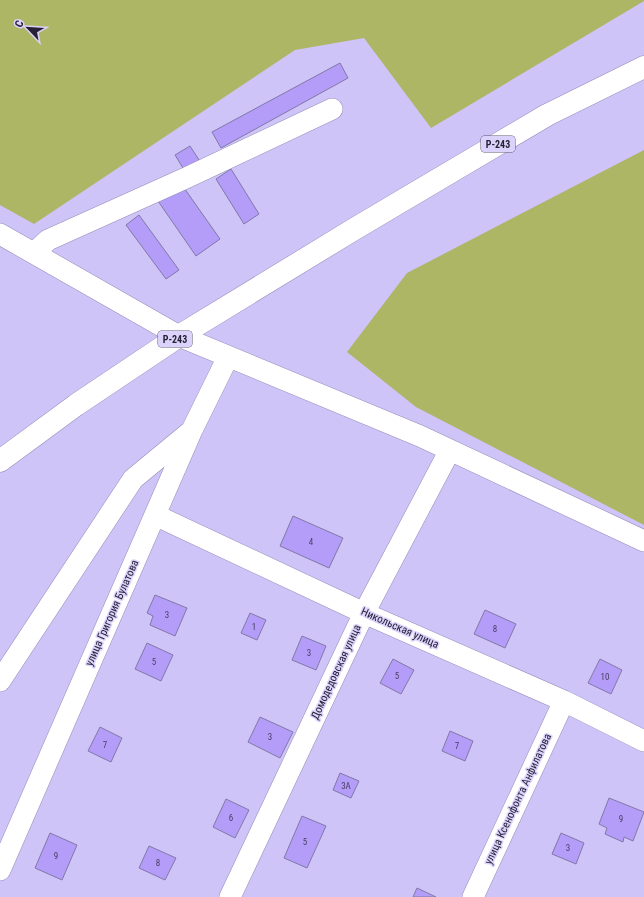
<svg xmlns="http://www.w3.org/2000/svg" width="644" height="897" viewBox="0 0 644 897" font-family="'Roboto Condensed',sans-serif">
<style>
.green{fill:#adb665}
.building{fill:#b39df8;stroke:#8278a7}
.lines{fill:none;stroke-linecap:round;stroke-linejoin:round}
.minor-casing{stroke:#968cbb;stroke-width:22}
.highway-casing{stroke:#968cbb;stroke-width:23}
.minor{stroke:#fff;stroke-width:21}
.highway{stroke:#fff;stroke-width:22}
.labels{text-anchor:middle;dominant-baseline:central;stroke-width:3;stroke-linejoin:round;paint-order:stroke}
.number-label{font-size:9px;fill:#494065}
.shield{fill:#dbd3fc;stroke:#5c5670;stroke-width:1}
.shield-label{font-size:10px;font-weight:bold;fill:#262134}
.street-label{font-size:11px;fill:#262134;stroke:#dbd3fc}
</style>
<rect width="100%" height="100%" fill="#cec4f7"/>
<path class="green" d="M 0,0 L 644,0 L 644,1 L 431,128 L 364,38 L 295,50 L 34,224 L 0,205 Z
M 644,150 L 644,525 L 416,407 L 347,352 L 407,273 Z"/>
<path class="building" d="M 340,63 L 348,78 L 221,148 L 212,132 Z
M 190,146 L 201,163 L 186,173 L 175,155 Z
M 231,169 L 259,214 L 244,224 L 216,179 Z
M 182,185 L 220,239 L 196,256 L 158,201 Z
M 139,215 L 179,270 L 166,279 L 126,225 Z
M 293,516 L 343,538 L 329,568 L 280,546 Z
M 155,595 L 187,608 L 175,636 L 150,625 L 153,616 L 147,613 Z
M 485,610 L 516,624 L 505,648 L 474,634 Z
M 250,613 L 266,620 L 257,640 L 241,633 Z
M 302,636 L 326,646 L 316,670 L 292,660 Z
M 147,643 L 173,655 L 161,681 L 135,669 Z
M 393,659 L 414,670 L 401,694 L 380,683 Z
M 600,659 L 622,670 L 611,694 L 588,683 Z
M 260,717 L 293,732 L 280,758 L 248,742 Z
M 100,727 L 122,738 L 111,762 L 88,751 Z
M 450,731 L 473,741 L 465,761 L 442,751 Z
M 340,773 L 359,781 L 351,798 L 333,790 Z
M 609,798 L 644,812 L 633,841 L 624,837 L 623,842 L 605,834 L 607,828 L 599,824 Z
M 226,799 L 249,810 L 235,838 L 213,827 Z
M 302,816 L 326,826 L 307,868 L 284,858 Z
M 50,833 L 77,845 L 62,880 L 35,868 Z
M 561,833 L 584,843 L 576,864 L 552,854 Z
M 149,846 L 176,858 L 165,880 L 139,868 Z
M 417,888 L 436,897 L 413,897 Z"/>
<g class="lines">
<g class="minor-casing">
<path id="minor" d="M 0,234 L 179,336 L 420,436 L 644,541
M 34,253 L 48,240 L 188,177 L 332,109
M 155,515 L 364,613 L 564,701 L 644,741
M 0,681 L 133,479 L 190,432
M 0,870 L 192,430 L 228,357
M 230,897 L 364,613 L 450,450
M 473,897 L 564,701"/>
</g>
<g class="highway-casing">
<path id="highway" d="M 0,461 L 76,405 L 179,336 L 356,228 L 547,115 L 644,67"/>
</g>
<use href="#minor" class="minor"/>
<use href="#highway" class="highway"/>
</g>
<g class="labels">
<g class="number-label">
<text x="311" y="542">4</text>
<text x="167" y="615">3</text>
<text x="254" y="627">1</text>
<text x="495" y="629">8</text>
<text x="309" y="653">3</text>
<text x="154" y="662">5</text>
<text x="397" y="676">5</text>
<text x="605" y="677">10</text>
<text x="270" y="737">3</text>
<text x="105" y="745">7</text>
<text x="457" y="746">7</text>
<text x="346" y="786">3А</text>
<text x="231" y="818">6</text>
<text x="621" y="819">9</text>
<text x="305" y="842">5</text>
<text x="568" y="848">3</text>
<text x="56" y="856">9</text>
<text x="158" y="863">8</text>
</g>
<g class="shield">
<rect x="481" y="136" width="34" height="16" rx="3"/>
<rect x="158" y="331" width="34" height="16" rx="3"/>
</g>
<g class="shield-label">
<text x="498" y="144">Р-243</text>
<text x="175" y="339">Р-243</text>
</g>
<g class="street-label">
<text transform="translate(112 613) rotate(-66)">улица Григория Булатова</text>
<text transform="translate(400 628) rotate(24)">Никольская улица</text>
<text transform="translate(336 672) rotate(-65)">Домодедовская улица</text>
<text transform="translate(518 799) rotate(-65)">улица Ксенофонта Анфилатова</text>
</g>
</g>
<g transform="translate(28 28) rotate(295)" stroke="#dbd3fc" stroke-width="3" paint-order="stroke">
<path d="M0-3L7 15L0 10L-7 15Z" fill="#262134"/>
<text y="-6" font-size="11" font-weight="bold" text-anchor="middle" fill="#262134">С</text>
</g>
</svg>
